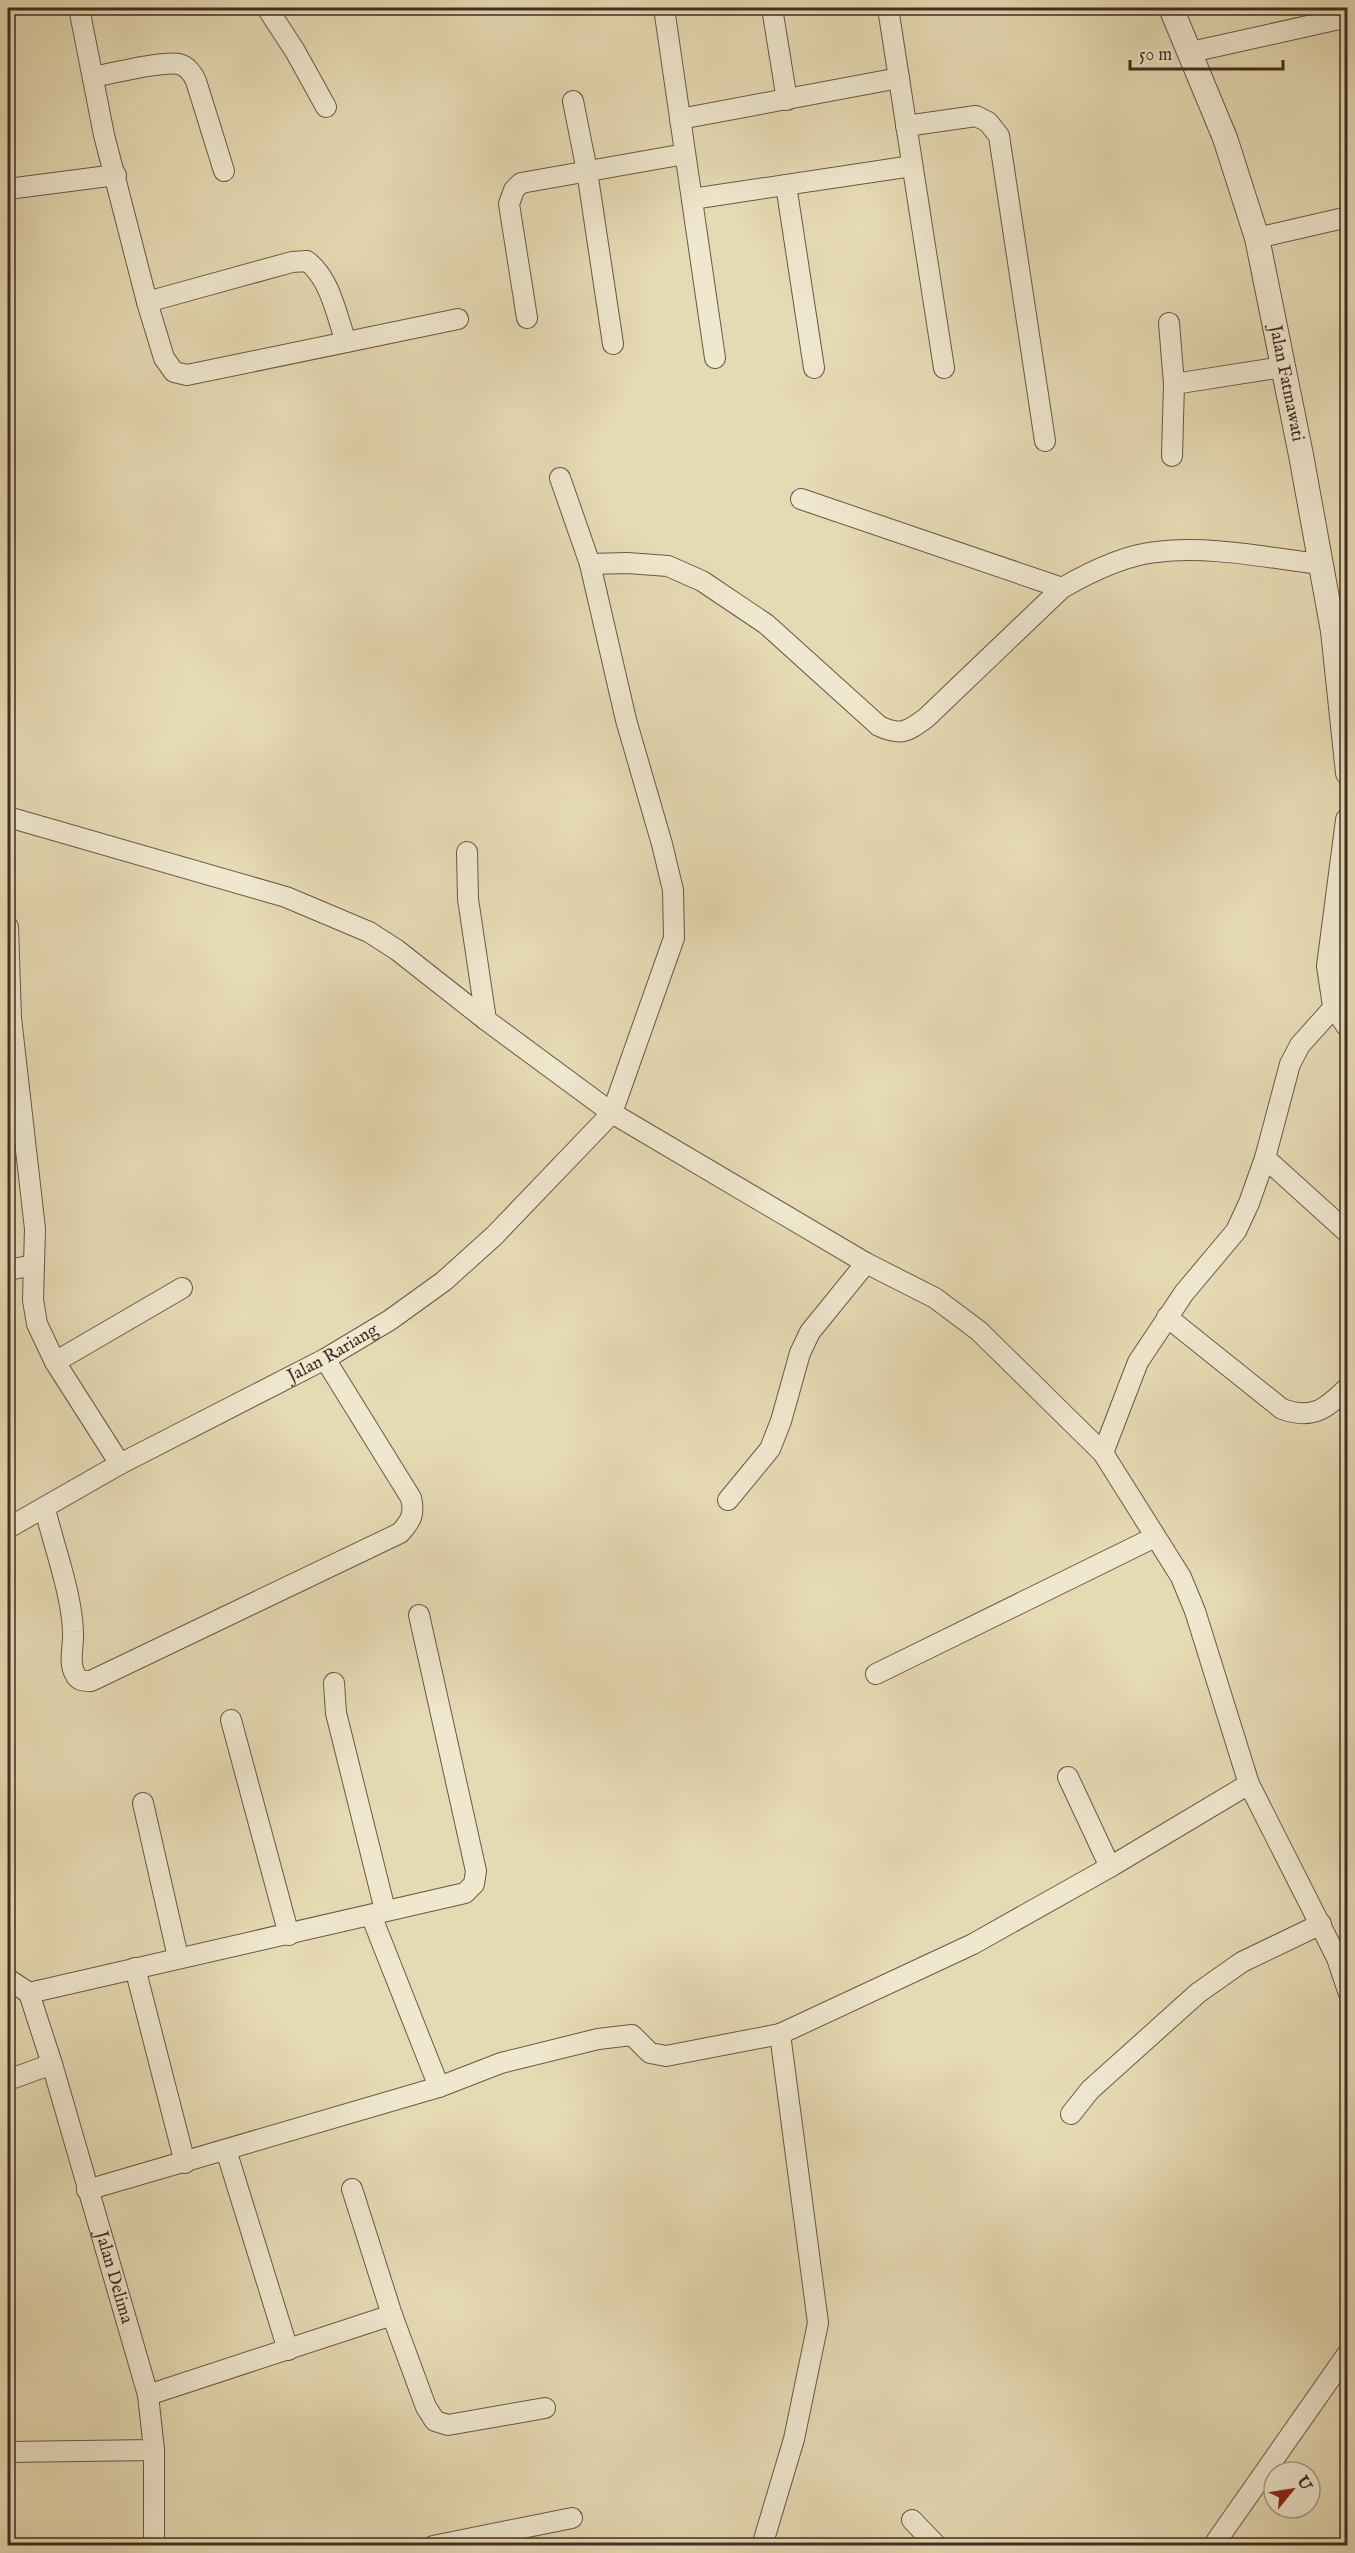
<svg xmlns="http://www.w3.org/2000/svg" width="1355" height="2553" viewBox="0 0 1355 2553" font-family="'IM FELL English',serif">
<style>
.lines{fill:none;stroke-linecap:round;stroke-linejoin:round}
.minor-casing{stroke:#6a5846;stroke-width:22}
.tertiary-casing{stroke:#6a5846;stroke-width:26}
.minor{stroke:#efe7ce;stroke-width:20}
.tertiary{stroke:#efe7ce;stroke-width:24}
.labels{text-anchor:middle;dominant-baseline:central;stroke-width:4.5;stroke-linejoin:round;paint-order:stroke}
.street-label{font-size:18px;fill:#402d21;stroke:#efe7ce}
</style>
<rect width="100%" height="100%" fill="#e6dab4"/>
<filter id="stains"><feTurbulence type="fractalNoise" baseFrequency=".00333" numOctaves="4"/><feColorMatrix values="0 0 0 0 .2 0 0 0 0 .09 0 0 0 0 .02 0 0 0 .5 -.17"/></filter>
<radialGradient id="worn" r=".72"><stop offset=".6" stop-color="#630" stop-opacity="0"/><stop offset="1" stop-color="#630" stop-opacity=".3"/></radialGradient>
<g class="lines">
<g class="minor-casing">
<g id="minor">
<path d="M 79,8 L 104,135 L 147,302 L 164,358 L 174,372 L 187,375 L 458,319"/>
<path d="M 267,8 L 295,51 L 326,107"/>
<path d="M 664,8 L 715,358"/>
<path d="M 772,8 L 787,100"/>
<path d="M 888,8 L 944,368"/>
<path d="M 1191,52 L 1348,17"/>
<path d="M 93,77 C 113,73 162,61 179,64 C 187,66 193,74 196,81 L 224,171"/>
<path d="M 573,101 L 587,171 L 613,344"/>
<path d="M 680,119 L 899,78"/>
<path d="M 906,126 L 976,116 L 988,122 L 999,136 L 1045,441"/>
<path d="M 786,185 L 814,368"/>
<path d="M 8,189 L 116,175"/>
<path d="M 692,199 L 912,166"/>
<path d="M 1257,238 L 1348,217"/>
<path d="M 147,302 L 292,262 L 307,261 C 331,280 336,314 346,342"/>
<path d="M 527,318 L 509,204 L 514,190 L 521,183 L 685,154"/>
<path d="M 1169,323 L 1174,384 L 1172,456"/>
<path d="M 1174,384 L 1283,367"/>
<path d="M 801,499 L 1062,588"/>
<path d="M 590,564 L 627,563 L 668,566 L 702,581 L 766,624 L 879,726 C 901,736 907,732 926,718 L 1062,588 C 1090,572 1124,555 1156,552 C 1210,545 1267,558 1320,564"/>
<path d="M 8,817 L 286,897 L 369,932 L 397,950 L 486,1020 L 612,1113 L 866,1263 L 935,1298 L 979,1331 L 1103,1453 L 1181,1577 L 1195,1611 L 1249,1784 L 1337,1958 L 1348,1991"/>
<path d="M 467,852 L 468,899 L 486,1020"/>
<path d="M 8,927 L 11,1018 L 35,1229 L 33,1300 L 37,1324 L 55,1362 L 120,1464"/>
<path d="M 1265,1158 L 1348,1233"/>
<path d="M 8,1270 L 34,1265"/>
<path d="M 1167,1317 L 1282,1409 C 1313,1420 1326,1409 1348,1387"/>
<path d="M 55,1362 L 182,1288"/>
<path d="M 1103,1453 L 1138,1362 L 1184,1293 L 1236,1231 L 1249,1203 L 1265,1158 L 1290,1064 L 1300,1045 L 1335,1006"/>
<path d="M 728,1500 L 770,1449 L 781,1421 L 800,1353 L 810,1332 L 866,1263"/>
<path d="M 45,1509 C 54,1546 72,1595 73,1632 C 74,1646 68,1662 75,1674 C 78,1681 84,1681 91,1681 L 400,1533 C 411,1521 415,1514 411,1498 L 325,1359"/>
<path id="s1" d="M 8,1528 L 120,1464 L 325,1359 L 390,1320 L 444,1281 L 494,1236 L 612,1113 L 674,938 L 673,890 L 662,844 L 626,720 L 590,564 L 560,478"/>
<path d="M 876,1674 L 1155,1537"/>
<path d="M 334,1683 L 336,1713 L 385,1910"/>
<path d="M 231,1720 L 289,1935"/>
<path d="M 1068,1777 L 1110,1867"/>
<path d="M 143,1803 L 178,1957"/>
<path d="M 371,1915 L 439,2087"/>
<path d="M 135,1968 L 185,2163"/>
<path id="s2" d="M 8,1979 L 29,1993 L 52,2064 L 148,2395 L 154,2450 L 8,2452"/>
<path d="M 29,1993 L 465,1893 L 474,1884 L 476,1871 L 419,1615"/>
<path d="M 8,2080 L 52,2064"/>
<path d="M 1071,2114 L 1090,2090 L 1198,1993 L 1242,1962 L 1321,1924"/>
<path d="M 226,2150 L 288,2350"/>
<path d="M 352,2189 L 392,2315"/>
<path d="M 87,2190 L 439,2087 L 501,2063 L 598,2039 L 632,2035 L 650,2053 L 666,2056 L 780,2034 L 973,1944 L 1110,1867 L 1249,1784"/>
<path d="M 148,2395 L 392,2315 L 426,2407 L 435,2421 L 448,2425 L 545,2408"/>
<path d="M 912,2520 L 937,2546"/>
<path d="M 154,2546 L 154,2450"/>
<path d="M 433,2546 L 572,2518"/>
<path d="M 762,2546 L 794,2439 L 818,2323 L 780,2034"/>
<path d="M 1213,2546 L 1348,2353"/>
</g>
</g>
<g class="tertiary-casing">
<g id="tertiary">
<path id="s3" d="M 1171,8 L 1225,138 L 1257,238 L 1301,455 L 1333,631 L 1348,773"/>
<path d="M 1348,820 L 1329,966 L 1335,1006 L 1348,1025"/>
</g>
</g>
<use href="#minor" class="minor"/>
<use href="#tertiary" class="tertiary"/>
</g>
<g class="labels">
<g class="street-label">
<text stroke="none"><textPath href="#s3" startOffset="394">Jalan Fatmawati</textPath></text>
<text stroke="none"><textPath href="#s1" startOffset="369">Jalan Rariang</textPath></text>
<text stroke="none"><textPath href="#s2" startOffset="322">Jalan Delima</textPath></text>
</g>
</g>
<rect width="1355" height="2553" fill="none" stroke="#e6dab4" stroke-width="30"/>
<rect x="9" y="9" width="1337" height="2535" fill="none" stroke="#402d21" stroke-width="3"/>
<rect x="15" y="15" width="1325" height="2523" fill="none" stroke="#402d21" stroke-width="1.5"/>
<g transform="translate(1292 2490) rotate(60)"><circle r="28" fill="#efe7ce" stroke="#a99d89" stroke-width="1.5"/>
<path d="M0-4.5L10 22L0 15L-10 22Z" fill="#8f2418"/>
<text y="-9" font-size="16" font-weight="bold" text-anchor="middle" fill="#402d21">U</text>
</g>
<path d="M1130 60v9h153v-9" fill="none" stroke="#402d21" stroke-width="3"/>
<text x="1139" y="60" font-size="18" fill="#402d21" stroke="#efe7ce" stroke-width="4.5" paint-order="stroke">50 m</text>
<rect width="100%" height="100%" filter="url(#stains)"/>
<rect width="100%" height="100%" fill="url(#worn)"/>
</svg>
